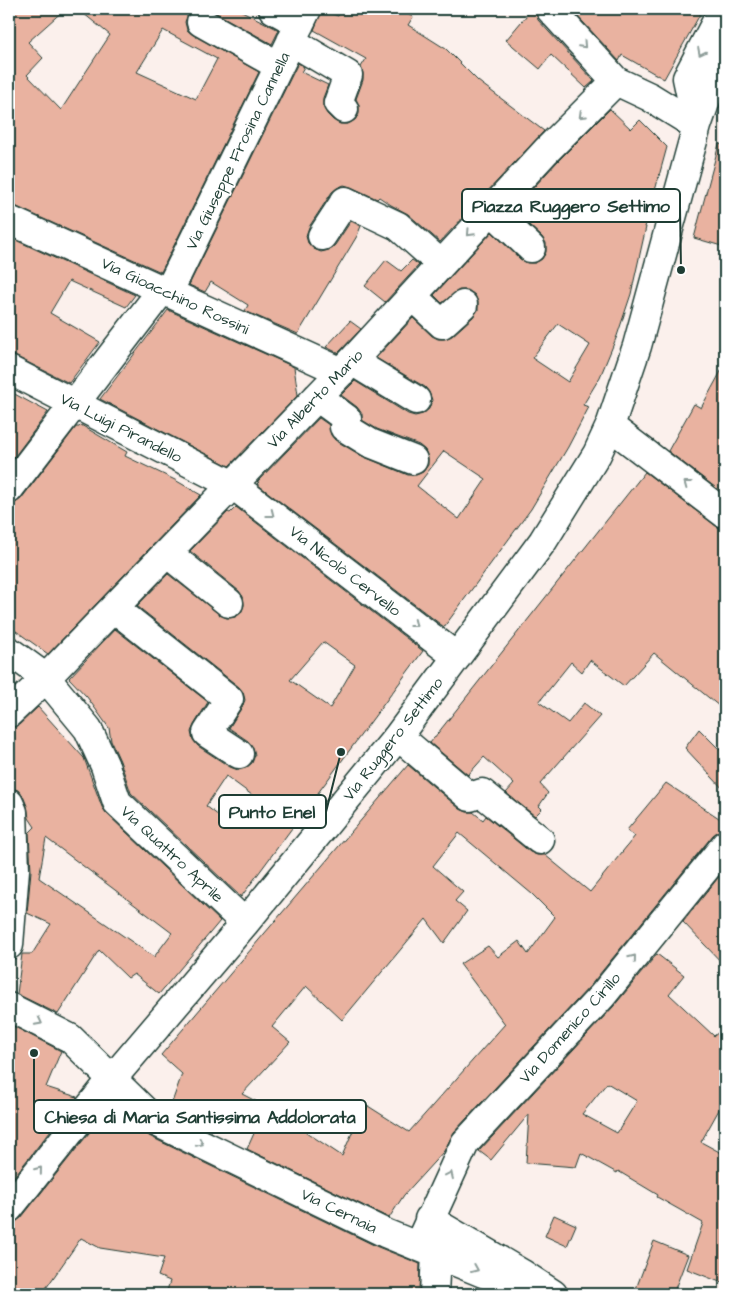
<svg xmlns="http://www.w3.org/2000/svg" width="734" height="1303" viewBox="0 0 734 1303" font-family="'Architects Daughter',sans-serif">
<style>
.building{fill:#e9b2a0;stroke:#1f3d34;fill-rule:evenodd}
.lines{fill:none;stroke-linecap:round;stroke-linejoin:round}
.minor-casing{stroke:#1f3d34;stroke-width:31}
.minor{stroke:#fff;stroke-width:28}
.oneway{stroke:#8f9e9a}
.labels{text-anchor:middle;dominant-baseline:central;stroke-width:4;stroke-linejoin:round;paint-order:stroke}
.street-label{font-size:16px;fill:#1f3d34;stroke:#fff}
.leader{fill:none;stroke:#1f3d34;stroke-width:2}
.callout-dot{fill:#1f3d34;stroke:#fff;stroke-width:2}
.callout{fill:#fff;stroke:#1f3d34;stroke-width:2}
.callout-label{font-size:18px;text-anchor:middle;font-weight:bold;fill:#1f3d34}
</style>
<rect width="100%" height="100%" fill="#fbf0ec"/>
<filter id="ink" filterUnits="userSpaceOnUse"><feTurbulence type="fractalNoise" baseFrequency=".02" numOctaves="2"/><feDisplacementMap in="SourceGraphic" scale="10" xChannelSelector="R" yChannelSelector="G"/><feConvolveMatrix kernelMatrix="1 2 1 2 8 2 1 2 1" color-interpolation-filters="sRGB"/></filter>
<g filter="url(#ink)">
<path class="building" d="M 9,9 L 65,9 L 28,42 L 43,58 L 27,75 L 61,110 L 110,35 L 78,9 L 193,9 L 188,14 L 185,22 L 187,30 L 193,35 L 259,72 L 161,272 L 15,206 L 9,205 ZM 163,30 L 217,59 L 196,99 L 137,72 Z
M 209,9 L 238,9 L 279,30 L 272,44 Z
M 342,9 L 398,9 L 413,17 L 408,25 L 446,49 L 478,81 L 544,131 L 440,242 L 408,214 L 391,205 L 379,197 L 377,199 L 351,187 L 344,185 L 337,188 L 332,192 L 309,227 L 306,236 L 308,243 L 314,249 L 321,252 L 329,250 L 335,245 L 351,221 L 361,226 L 357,236 L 298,334 L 245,311 L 248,305 L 211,282 L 205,292 L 189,285 L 298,63 L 304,67 L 301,72 L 328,85 L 323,98 L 323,106 L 327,114 L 333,120 L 340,124 L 348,124 L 355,120 L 359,114 L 359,105 L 356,99 L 363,80 L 363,73 L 361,67 L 366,59 L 314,30 L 322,10 L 338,16 Z
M 532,9 L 535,9 L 538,20 L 594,81 L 586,88 L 551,55 L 540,69 L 506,40 Z
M 571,9 L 703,9 L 664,79 L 622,55 L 619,61 Z
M 610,109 L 631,129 L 640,120 L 667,147 L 645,227 L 646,227 L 631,294 L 617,336 L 600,377 L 583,405 L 589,407 L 568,447 L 531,509 L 444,627 L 257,484 L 259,482 L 257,482 L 319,418 L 329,425 L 331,435 L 335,440 L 362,456 L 408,475 L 416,475 L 423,472 L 428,465 L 428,458 L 425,450 L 419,445 L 377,429 L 362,420 L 362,414 L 357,407 L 341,395 L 355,381 L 408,414 L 415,416 L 423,414 L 429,409 L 432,400 L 429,392 L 425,387 L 376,358 L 413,318 L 432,336 L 438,339 L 445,339 L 452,336 L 473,317 L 478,310 L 478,302 L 475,295 L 468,290 L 459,290 L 442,303 L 434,295 L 492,232 L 520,259 L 527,263 L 535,263 L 542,259 L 546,252 L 546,243 L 542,237 L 513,210 L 557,162 ZM 558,324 L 590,345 L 568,382 L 532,358 ZM 444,451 L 486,479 L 459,519 L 417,486 Z
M 719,144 L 725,145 L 725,247 L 694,238 Z
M 9,237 L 135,295 L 126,307 L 69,281 L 50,313 L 100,342 L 69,383 L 9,353 Z
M 386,260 L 401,271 L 412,260 L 419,265 L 385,302 L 365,286 Z
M 168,310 L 294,367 L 298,395 L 229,466 L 100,399 Z
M 350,321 L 361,329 L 341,350 L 338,353 L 326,347 Z
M 725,364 L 725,495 L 668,451 L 694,404 L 701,408 Z
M 9,391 L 48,412 L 9,464 Z
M 81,425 L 127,452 L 125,456 L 175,480 L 201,495 L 48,654 L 9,626 L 9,504 L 15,503 L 21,499 L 76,427 L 79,427 Z
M 645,472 L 716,526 L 725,529 L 725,711 L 654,653 L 624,686 L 590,660 L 582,672 L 571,662 L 539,702 L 568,723 L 584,703 L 600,716 L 540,784 L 548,793 L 539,806 L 542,809 L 535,816 L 506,793 L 514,784 L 484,757 L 468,775 L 430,743 Z
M 236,507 L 423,651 L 241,897 L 131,793 L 120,761 L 111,741 L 109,728 L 87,697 L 69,678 L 115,629 L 208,702 L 194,725 L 191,732 L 193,740 L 198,746 L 230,767 L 238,770 L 246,768 L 252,763 L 255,755 L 253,747 L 248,741 L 229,728 L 242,707 L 245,700 L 243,692 L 239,687 L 137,606 L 168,574 L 220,615 L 227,618 L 235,617 L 241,613 L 244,605 L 243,597 L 239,591 L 190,551 L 228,512 L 230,513 ZM 323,642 L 355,665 L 330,708 L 290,680 ZM 226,776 L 256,798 L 232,826 L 206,806 Z
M 38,707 L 84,758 L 102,807 L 106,813 L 220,921 L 159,994 L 134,974 L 128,978 L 99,950 L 58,1014 L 17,994 L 22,954 L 32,954 L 51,924 L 27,913 L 31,871 L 29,833 L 35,827 L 29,818 L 27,806 L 23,796 L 18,790 L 9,787 L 9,728 L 19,725 ZM 46,838 L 172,933 L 154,957 L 39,878 Z
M 699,729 L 725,755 L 725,791 L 685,748 Z
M 408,765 L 460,809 L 467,812 L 473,812 L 483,820 L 486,816 L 530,852 L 537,855 L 545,855 L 590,892 L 635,836 L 627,830 L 666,783 L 725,822 L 725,830 L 719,831 L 713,835 L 590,986 L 454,1132 L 444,1151 L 404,1195 L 389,1218 L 247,1149 L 260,1120 L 213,1105 L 204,1128 L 169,1111 L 182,1074 L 161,1055 ZM 459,833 L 532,894 L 555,917 L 528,954 L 519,941 L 498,957 L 488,946 L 460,964 L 505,1024 L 409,1132 L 368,1106 L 355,1126 L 342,1156 L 300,1128 L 302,1125 L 242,1094 L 290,1042 L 272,1027 L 306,986 L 342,1020 L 426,919 L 444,943 L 467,911 L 455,901 L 463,892 L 433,866 Z
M 725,869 L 725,966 L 683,922 Z
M 657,954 L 684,975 L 669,994 L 714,1036 L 725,1027 L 725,1099 L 701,1142 L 725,1155 L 725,1284 L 687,1269 L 703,1223 L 657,1197 L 658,1195 L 618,1171 L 617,1173 L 581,1153 L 576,1167 L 526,1163 L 529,1114 L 491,1160 L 479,1151 L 613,1007 ZM 607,1083 L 637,1101 L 617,1133 L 582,1114 Z
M 9,1024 L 61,1051 L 46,1087 L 77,1097 L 9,1183 Z
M 105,1113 L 140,1128 L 149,1136 L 378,1247 L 420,1264 L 419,1294 L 166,1294 L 170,1281 L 158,1276 L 164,1258 L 100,1248 L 81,1238 L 42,1294 L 9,1294 L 9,1223 L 15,1222 L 21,1218 Z
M 554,1215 L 576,1225 L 567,1246 L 545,1236 Z
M 654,1241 L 688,1255 L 673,1294 L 634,1294 Z"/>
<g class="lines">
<g class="minor-casing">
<path id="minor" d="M 273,9 L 300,24
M 550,9 L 616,81 L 650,97 L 697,126
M 201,22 L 279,66
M 291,41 L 348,75 L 338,103 L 344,109
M 697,125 L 687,78 L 723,9
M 491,210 L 531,248
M 9,220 L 342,372
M 322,236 L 345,201 L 398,226 L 441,264
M 168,293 L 307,9
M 412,296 L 442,324 L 463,305
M 352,361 L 416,400
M 9,370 L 233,485 L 457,657
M 317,397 L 347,419 L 344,427 L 370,443 L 413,460
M 610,426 L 725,514
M 9,489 L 162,290
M 167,553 L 229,603
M 114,608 L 229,699 L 207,733 L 239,754
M 9,651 L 46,678 L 88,729 L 105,766 L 117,802 L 245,923
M 9,713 L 46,678 L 352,361 L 546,151 L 616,81
M 398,736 L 470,797 L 482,793 L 540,840
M 9,803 L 13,812 L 15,870 L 9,945
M 9,1007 L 70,1038 L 156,1122 L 385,1233 L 510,1284 L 525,1294
M 9,1208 L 112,1079 L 245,923 L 398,736 L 543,541 L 597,454 L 610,426 L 637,346 L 697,126 L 712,83 L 725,59
M 429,1219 L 521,1273 L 553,1294
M 418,1246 L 465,1143 L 602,996 L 725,845
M 434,1294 L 436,1254"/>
</g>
<use href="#minor" class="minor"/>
</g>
<defs><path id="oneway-chevron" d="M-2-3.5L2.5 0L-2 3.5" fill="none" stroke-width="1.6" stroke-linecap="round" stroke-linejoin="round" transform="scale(1.25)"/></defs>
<g class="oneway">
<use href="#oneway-chevron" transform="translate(583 45) rotate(47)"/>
<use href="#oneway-chevron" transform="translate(701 52) rotate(117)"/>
<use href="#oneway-chevron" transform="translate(582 115) rotate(136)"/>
<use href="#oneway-chevron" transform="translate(470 233) rotate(133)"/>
<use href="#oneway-chevron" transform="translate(687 484) rotate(-143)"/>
<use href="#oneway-chevron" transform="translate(271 514) rotate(38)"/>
<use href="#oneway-chevron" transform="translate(414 624) rotate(38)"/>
<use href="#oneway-chevron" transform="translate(633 958) rotate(-51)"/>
<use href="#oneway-chevron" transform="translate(39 1022) rotate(27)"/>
<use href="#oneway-chevron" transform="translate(200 1143) rotate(26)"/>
<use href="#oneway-chevron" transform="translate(39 1170) rotate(-51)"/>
<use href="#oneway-chevron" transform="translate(450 1175) rotate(-65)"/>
<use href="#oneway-chevron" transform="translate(475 1269) rotate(23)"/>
</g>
</g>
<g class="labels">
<g class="street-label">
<text transform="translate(238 151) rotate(-64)">Via Giuseppe Frosina Cannella</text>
<text transform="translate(175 296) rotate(25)">Via Gioacchino Rossini</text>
<text transform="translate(315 399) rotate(-46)">Via Alberto Mario</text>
<text transform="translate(121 428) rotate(27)">Via Luigi Pirandello</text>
<text transform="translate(345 571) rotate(38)">Via Nicolò Cervello</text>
<text transform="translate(393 739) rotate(-52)">Via Ruggero Settimo</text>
<text transform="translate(172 854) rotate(43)">Via Quattro Aprile</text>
<text transform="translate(570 1028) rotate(-48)">Via Domenico Cirillo</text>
<text transform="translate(339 1211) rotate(26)">Via Cernaia</text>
</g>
</g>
<path class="leader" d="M681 270L680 206M341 752L326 812M34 1053L34 1117"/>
<g class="callout-dot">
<circle cx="681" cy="270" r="5"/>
<circle cx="341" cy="752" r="5"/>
<circle cx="34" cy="1053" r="5"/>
</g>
<g class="callout">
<rect x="462" y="189" width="218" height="33" rx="5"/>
<rect x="219" y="795" width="107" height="33" rx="5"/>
<rect x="34" y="1100" width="332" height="33" rx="5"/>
</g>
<g class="callout-label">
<text x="571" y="212">Piazza Ruggero Settimo</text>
<text x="272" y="818">Punto Enel</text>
<text x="200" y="1123">Chiesa di Maria Santissima Addolorata</text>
</g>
<rect width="734" height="1303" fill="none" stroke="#fff" stroke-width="30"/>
<rect x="15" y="15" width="704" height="1273" fill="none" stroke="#1f3d34" stroke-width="2" filter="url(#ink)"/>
</svg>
